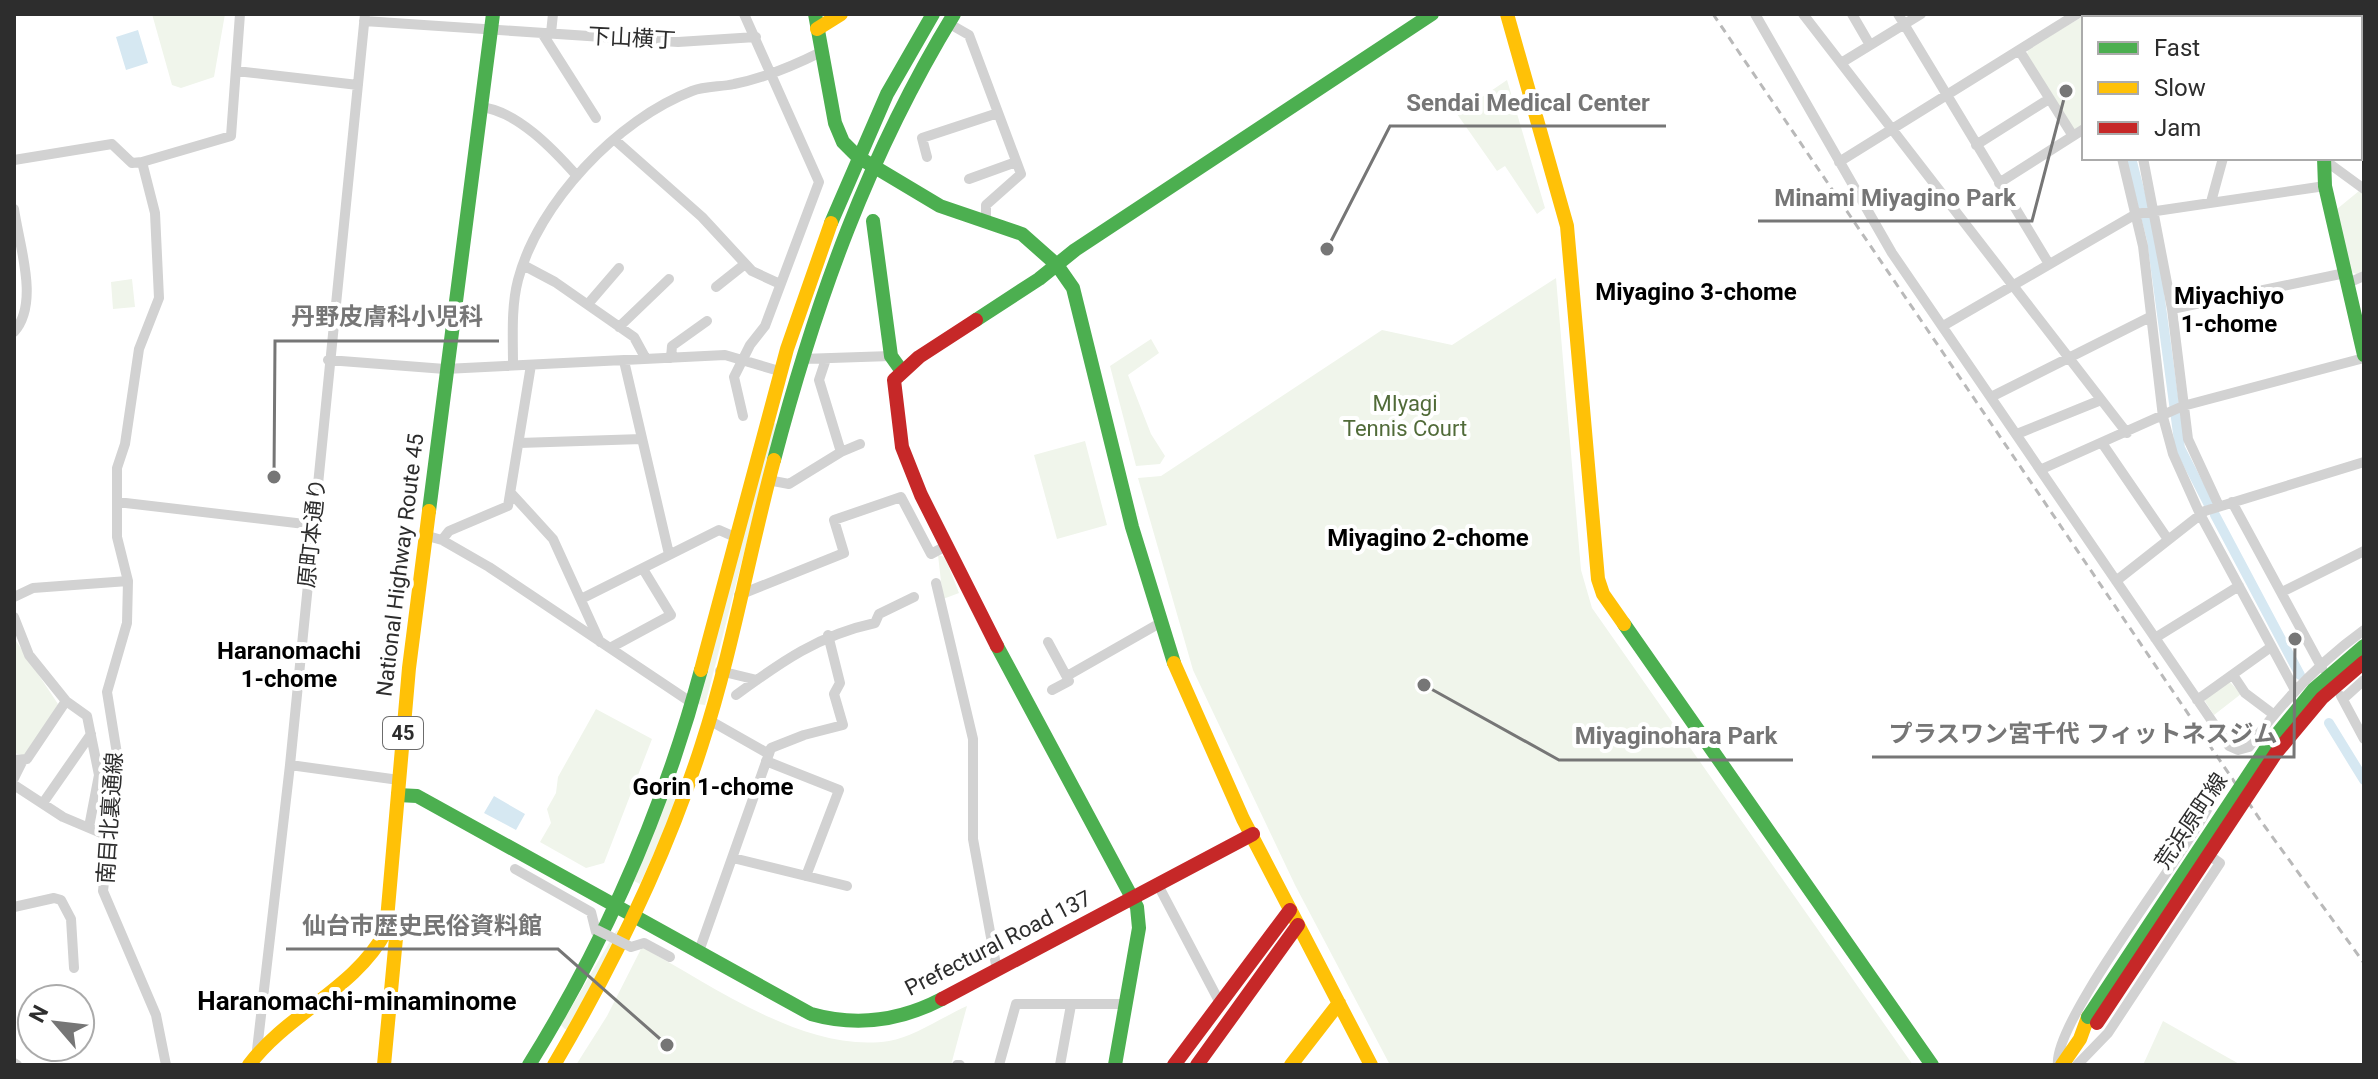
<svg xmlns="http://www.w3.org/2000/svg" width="2378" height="1079" viewBox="0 0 2378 1079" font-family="Roboto,'Noto Sans JP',sans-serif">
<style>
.green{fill:#f0f5eb}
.water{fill:#d6e8f2}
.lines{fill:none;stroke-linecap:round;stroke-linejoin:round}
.canal{stroke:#d6e8f2;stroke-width:10}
.street{stroke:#d2d2d2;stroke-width:10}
.fast{stroke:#4caf50;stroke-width:14}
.slow{stroke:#ffc107;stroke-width:14}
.jam{stroke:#c62828;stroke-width:14}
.rail{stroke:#b9b9b9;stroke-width:3;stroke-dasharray:8 6;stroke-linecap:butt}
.street-bridge{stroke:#d2d2d2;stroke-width:10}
.fast-bridge{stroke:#4caf50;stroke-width:14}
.jam-bridge{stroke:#c62828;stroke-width:14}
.labels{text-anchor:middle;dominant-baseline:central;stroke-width:8;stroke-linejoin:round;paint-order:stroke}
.shield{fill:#fff;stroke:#6c6c6c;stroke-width:2}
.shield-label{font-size:20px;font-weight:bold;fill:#2d2d2d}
.street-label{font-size:22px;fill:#2d2d2d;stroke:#fff}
.park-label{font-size:22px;fill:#516b39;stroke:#fff}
.neighbourhood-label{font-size:24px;font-weight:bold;fill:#000;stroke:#fff}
.quarter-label{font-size:26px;font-weight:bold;fill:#000;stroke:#fff}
.leader{fill:none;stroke:#767676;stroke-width:3}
.callout-dot{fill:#767676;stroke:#fff;stroke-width:3}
.callout-label{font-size:24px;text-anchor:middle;font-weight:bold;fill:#767676;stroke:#fff;stroke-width:8;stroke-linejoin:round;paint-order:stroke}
</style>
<rect width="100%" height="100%" fill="#fff"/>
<path class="green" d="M 152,14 L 225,14 L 214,77 L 181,88 L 172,85 Z
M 2087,14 L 2108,14 L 2108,18 L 2084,18 L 2084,126 L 2077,130 L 2071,129 L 2027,55 L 2028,49 Z
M 1507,80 L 1545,208 L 1537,214 L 1505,166 L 1497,171 L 1457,114 Z
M 2359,191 L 2364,194 L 2364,273 L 2358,275 L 2350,271 L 2337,209 Z
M 1556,278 L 1581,570 L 1592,608 L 1913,1065 L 1390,1065 L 1295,885 L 1193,670 L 1138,478 L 1161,476 L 1382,330 L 1452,345 Z
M 132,279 L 135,307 L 113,309 L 111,282 Z
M 1151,339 L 1159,353 L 1128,375 L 1151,434 L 1165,456 L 1160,464 L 1136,466 L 1110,366 Z
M 770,422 L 777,424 L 705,705 L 698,704 Z
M 1085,441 L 1107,525 L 1057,539 L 1034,455 Z
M 938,555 L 945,557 L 959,593 L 943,599 Z
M 14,638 L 58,704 L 26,756 L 14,753 Z
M 2229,681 L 2241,694 L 2214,715 L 2205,701 L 2206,697 Z
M 596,709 L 652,739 L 604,863 L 586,868 L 540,842 L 551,823 L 547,809 L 556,793 L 558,777 Z
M 668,794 L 679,798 L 640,884 L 634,881 Z
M 621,929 L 568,1030 L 565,1029 L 561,1025 L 616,931 Z
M 642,947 C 712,985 806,1054 889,1041 C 914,1037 944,1016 967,1006 L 951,1065 L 576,1065 L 607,1016 Z
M 2163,1021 L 2241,1065 L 2143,1065 Z"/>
<path class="water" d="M 138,30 L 148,63 L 126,70 L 116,37 Z
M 494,796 L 525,814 L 516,830 L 484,813 Z"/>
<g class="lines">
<path class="canal" d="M 2122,18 L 2122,14
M 2131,158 L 2152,240 L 2180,448 L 2209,505
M 2215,515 L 2300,675
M 2329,723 L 2364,780"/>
<path class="street" d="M 1755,14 L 1892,253 L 2229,746 L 2238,750 L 2249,747 C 2282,702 2318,663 2364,630
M 1803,14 L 2127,433
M 1852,14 L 1870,45
M 1898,14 L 2049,264
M 2111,18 L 2111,14
M 2131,18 L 2132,14
M 2199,18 L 2201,14
M 364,21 L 678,42 L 756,37
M 948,23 L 969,35 L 1021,174 L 986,205 L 986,220
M 542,33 L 596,118
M 551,33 L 553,14
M 2019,50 L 2073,136
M 1841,63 L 1921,14
M 236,71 L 358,85
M 481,107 C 517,111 553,149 577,176
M 615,140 L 702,217 L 752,271 L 780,284
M 1976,145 L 2049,99
M 927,157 L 922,138 L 998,113
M 2122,158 L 2143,246 L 2163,417 L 2173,454 L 2200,514 L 2295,690
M 2143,158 L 2172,309 L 2188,439 L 2219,506
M 2323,159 L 2364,189
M 14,160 L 112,144 L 132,163 L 142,162
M 1839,162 L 2077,14
M 969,179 L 1016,162
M 1999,183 L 2084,129
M 2211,202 L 2223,158
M 14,209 C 19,245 40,303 14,332
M 523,265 L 555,282 L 634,337 L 646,359
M 2348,283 L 2364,276
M 716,287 L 745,264
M 588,304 L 619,268
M 2172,309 L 2345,273
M 1943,326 L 2136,214 L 2325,186
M 619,327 L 669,279
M 671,358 L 672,346 L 707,321
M 801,359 L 891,356
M 328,360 L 445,369 L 725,355 L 779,371
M 624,361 L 669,554
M 513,365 C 513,337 511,307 518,280 C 538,203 618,119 692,91 C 705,86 721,87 734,84 C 765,78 793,66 821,52
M 1991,397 L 2150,317
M 743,416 L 734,377 L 750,345 L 765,326 L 819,182 L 744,14
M 2017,434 L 2101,400
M 519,443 L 642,439
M 2102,443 L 2167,538
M 841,452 L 860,444
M 2042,469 L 2183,406 L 2364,358
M 768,480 L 789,484 L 841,452 L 819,380 L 826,359
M 511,493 L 553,539 L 600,642
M 117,502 L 313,525
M 2232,502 L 2322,668
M 424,535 L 442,540 L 489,567 L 692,703
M 442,540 L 449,531 L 508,506 L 531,365
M 2116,581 L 2205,511 L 2364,462
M 936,583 L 973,739 L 973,839 L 997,970
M 2282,592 L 2364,551
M 739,595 L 844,553 L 834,520 L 901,497 L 931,554 L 946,546
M 14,597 L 33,588 L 128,581
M 581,599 L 719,530 L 735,537
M 14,617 L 29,655 L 66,701 L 27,759 L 14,760
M 2155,638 L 2239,586
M 1048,642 L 1069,681 L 1052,690
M 610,648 L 671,615 L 643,569
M 720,671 L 757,680
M 2233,675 L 2245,693 L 2273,714
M 1067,676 L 1160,623
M 736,695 C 781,662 819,635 875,623 L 879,614 L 914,597
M 2341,696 L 2364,739
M 2343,699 L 2364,680
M 2197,700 L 2271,647
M 66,701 L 87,716 L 99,775 L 89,827
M 709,720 L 769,754
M 766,761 L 839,790 L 806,876
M 290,765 L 399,780
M 14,778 L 22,762
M 14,785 L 63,817 L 108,836
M 43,803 L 91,734
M 733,858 L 847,886
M 515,869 L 591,912 L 596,932
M 1158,885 L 1220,1003
M 14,907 L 54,898 L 61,900 L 71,919 L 74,968
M 698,954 L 771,748 L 804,735 L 843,725 L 834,694 L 840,683 L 828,635
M 257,1050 L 290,765 L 365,14
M 14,1063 L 17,1065
M 166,1065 L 156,1015 L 103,891 L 118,760 L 107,692 L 127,623 L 128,581 L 117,537 L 117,468 L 125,444 L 139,349 L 159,298 L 155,213 L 142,162 L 231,136 L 240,14
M 957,1065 L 960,1065
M 999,1065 L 1016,1004 L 1125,1004
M 1060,1065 L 1071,1005
M 2058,1065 C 2052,1023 2184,856 2209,806
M 2077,1065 L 2108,1033 L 2220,863 L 2206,853"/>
<path class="fast" d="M 815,14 L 835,123 L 843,142 L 858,157 L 940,206 L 1022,234 L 1057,265 L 1073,288 L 1132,527 L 1174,663
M 2257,14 L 2262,18
M 2280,14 L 2285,18
M 2360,73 L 2364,76
M 2360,97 L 2364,90
M 2324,158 L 2325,186 L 2364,355
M 873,221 L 891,356 L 901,370
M 831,223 L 887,94 L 933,14
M 976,320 L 1039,279 L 1075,250 L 1432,14
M 774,460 C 816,300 868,155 954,14
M 429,511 L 493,14
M 1624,624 L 1932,1065
M 997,646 L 1137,907 L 1139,928 L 1115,1065
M 398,795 L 417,796 L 811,1014 C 857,1027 900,1021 942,999
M 529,1065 C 606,941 663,811 701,670"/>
<path class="slow" d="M 1507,14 L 1567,226 L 1598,579 L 1603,594 L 1624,624
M 817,29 L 841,14
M 1174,663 L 1243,819 L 1371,1065
M 701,670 L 787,349 L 831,223
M 249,1065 C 288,1013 355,989 386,931 L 409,668 L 429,511
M 384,1065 L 396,938 L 395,927 L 388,919
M 554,1065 C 614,963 666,857 702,744 C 732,652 749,553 774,460
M 1291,1065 L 1339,1003
M 2062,1065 L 2080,1039 L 2088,1017"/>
<path class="jam" d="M 976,320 L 919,357 L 894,380 L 902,447 L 921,495 L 997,646
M 942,999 L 1253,834
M 1174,1065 L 1290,910
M 1197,1065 L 1298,925"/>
<path class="rail" d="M 1713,14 L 2263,824 L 2364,963"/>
<path class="street-bridge" d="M 597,930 L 631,947 L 644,943 L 670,957"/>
<path class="fast-bridge" d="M 2088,1017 L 2269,744 L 2314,689 L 2364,646"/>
<path class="jam-bridge" d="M 2097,1023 L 2276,753 L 2322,698 L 2364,662"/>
</g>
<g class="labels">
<rect class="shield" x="383" y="717" width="40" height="32" rx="6"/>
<g class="shield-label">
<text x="403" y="733">45</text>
</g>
<g class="street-label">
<text transform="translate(632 38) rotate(3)">下山横丁</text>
<text transform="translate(312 533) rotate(-84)">原町本通り</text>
<text transform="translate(400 565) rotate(-83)">National Highway Route 45</text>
<text transform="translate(110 818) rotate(-86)">南目北裏通線</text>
<text transform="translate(2191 821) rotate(-56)">荒浜原町線</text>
<text transform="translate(998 943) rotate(-27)">Prefectural Road 137</text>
</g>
<g class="park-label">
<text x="1405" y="403">MIyagi<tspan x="1405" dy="25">Tennis Court</tspan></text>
</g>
<g class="neighbourhood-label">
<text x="1696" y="292">Miyagino 3-chome</text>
<text x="2229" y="296">Miyachiyo<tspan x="2229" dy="28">1-chome</tspan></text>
<text x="1428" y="538">Miyagino 2-chome</text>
<text x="289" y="651">Haranomachi<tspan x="289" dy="28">1-chome</tspan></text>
<text x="713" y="787">Gorin 1-chome</text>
</g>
<g class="quarter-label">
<text x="357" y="1001">Haranomachi-minaminome</text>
</g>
</g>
<path class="leader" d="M1327 249L1390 126H1666M2066 91L2032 221H1758M274 477L275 341H499M2295 639L2294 757H1872M1424 685L1559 760H1793M667 1045L558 949H286"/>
<g class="callout-dot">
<circle cx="1327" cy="249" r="8"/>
<circle cx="2066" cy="91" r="8"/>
<circle cx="274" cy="477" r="8"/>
<circle cx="2295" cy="639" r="8"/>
<circle cx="1424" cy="685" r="8"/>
<circle cx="667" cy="1045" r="8"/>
</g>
<g class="callout-label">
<text x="1528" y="111">Sendai Medical Center</text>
<text x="1895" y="206">Minami Miyagino Park</text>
<text x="387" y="325">丹野皮膚科小児科</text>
<text x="2083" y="742">プラスワン宮千代 フィットネスジム</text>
<text x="1676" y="744">Miyaginohara Park</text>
<text x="422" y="934">仙台市歴史民俗資料館</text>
</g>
<rect width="2378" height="1079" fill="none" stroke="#2d2d2d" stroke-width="32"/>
<rect x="2082" y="16" width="280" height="144" fill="#ffffff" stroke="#ababab" stroke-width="2"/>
<rect x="2098" y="42" width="40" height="12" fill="#4caf50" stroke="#ababab" stroke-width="2"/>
<text x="2154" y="56" font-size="24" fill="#2d2d2d">Fast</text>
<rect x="2098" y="82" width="40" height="12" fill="#ffc107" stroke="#ababab" stroke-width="2"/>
<text x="2154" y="96" font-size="24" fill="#2d2d2d">Slow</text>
<rect x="2098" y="122" width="40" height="12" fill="#c62828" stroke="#ababab" stroke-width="2"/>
<text x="2154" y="136" font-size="24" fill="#2d2d2d">Jam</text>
<g transform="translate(56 1023) rotate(298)"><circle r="38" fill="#ffffff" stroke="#ababab" stroke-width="2"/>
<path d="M0-6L14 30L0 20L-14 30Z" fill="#767676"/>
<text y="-12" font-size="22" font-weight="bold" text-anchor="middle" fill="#2d2d2d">N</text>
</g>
</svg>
